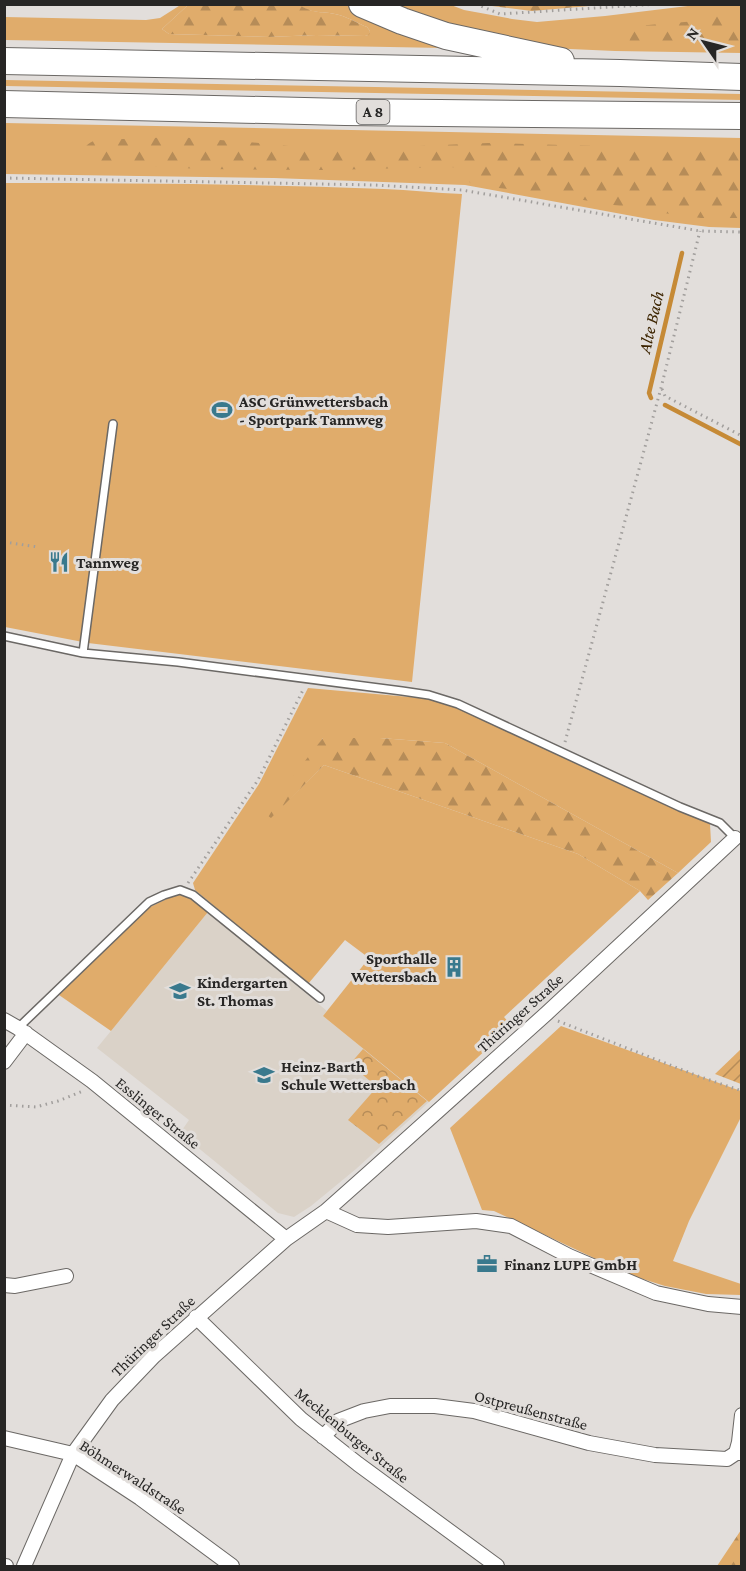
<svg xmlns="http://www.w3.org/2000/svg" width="746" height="1571" viewBox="0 0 746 1571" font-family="'Crimson Pro',serif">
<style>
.built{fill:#dad2c8}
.grass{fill:#e0ac6b}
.forest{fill:url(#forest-firs)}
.park{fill:url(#park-crowns)}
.garden{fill:url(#garden-furrows)}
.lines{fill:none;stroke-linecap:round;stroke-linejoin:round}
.stream{stroke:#c68a36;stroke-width:4.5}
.service-casing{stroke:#6b6865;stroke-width:10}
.minor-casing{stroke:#6b6865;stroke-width:16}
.motorway-casing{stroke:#6b6865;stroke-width:28}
.path{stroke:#a19e9c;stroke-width:3;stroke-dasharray:1.5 4.5;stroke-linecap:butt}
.service{stroke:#fff;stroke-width:7}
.minor{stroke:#fff;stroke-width:14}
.motorway{stroke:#fff;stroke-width:26}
.labels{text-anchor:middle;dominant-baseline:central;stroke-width:6;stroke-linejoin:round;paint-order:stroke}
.shield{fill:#e2dedb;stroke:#5f5d5c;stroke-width:1.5}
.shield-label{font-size:15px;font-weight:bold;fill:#272625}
.poi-label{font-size:16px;font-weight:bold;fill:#272625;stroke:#e2dedb;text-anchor:start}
.street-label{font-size:16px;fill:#272625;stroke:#e2dedb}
.water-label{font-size:18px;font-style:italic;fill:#3c2400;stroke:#e2dedb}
</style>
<defs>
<pattern id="forest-firs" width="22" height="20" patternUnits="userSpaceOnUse" patternTransform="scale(1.5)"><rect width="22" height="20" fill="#e0ac6b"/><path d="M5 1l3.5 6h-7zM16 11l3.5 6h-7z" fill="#b68c58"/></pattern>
<pattern id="park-crowns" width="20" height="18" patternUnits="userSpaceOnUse" patternTransform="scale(1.5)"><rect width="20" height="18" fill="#e0ac6b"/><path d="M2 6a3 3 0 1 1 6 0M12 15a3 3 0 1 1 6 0" fill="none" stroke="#b68c58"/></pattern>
<pattern id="garden-furrows" width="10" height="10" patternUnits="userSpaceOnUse" patternTransform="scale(1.5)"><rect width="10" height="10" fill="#e0ac6b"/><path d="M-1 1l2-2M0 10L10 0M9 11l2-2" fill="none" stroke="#b68c58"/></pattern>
</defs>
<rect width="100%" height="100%" fill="#e2dedb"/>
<path class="built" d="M 208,912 L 327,1011 L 323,1016 L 429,1102 L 356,1169 L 311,1206 L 294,1217 L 278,1213 L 180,1133 L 189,1120 L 97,1048 Z"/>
<path class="grass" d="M 182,4 L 188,5 L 162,29 L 169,34 L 269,37 L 316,35 L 365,36 L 368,35 L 370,31 L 367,27 C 357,23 346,16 335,14 C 320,11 313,14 298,5 L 348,4 L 444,48 L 5,40 L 5,17 L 146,20 L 160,18 Z
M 379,5 L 451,5 L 464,10 L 486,14 L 512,19 L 537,22 L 605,16 L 696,5 L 741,5 L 741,53 L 615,51 L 525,47 Z
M 5,80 L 741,94 L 742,100 L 5,86 Z
M 5,123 L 741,138 L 741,228 L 709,227 L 654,220 L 465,185 L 274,178 L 5,174 Z
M 5,183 C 131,183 258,184 384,189 C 410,190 436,193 462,194 L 412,682 L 88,643 L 5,627 Z
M 308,688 L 432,699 L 458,706 L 710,824 L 711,842 L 678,873 L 445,743 L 380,738 L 323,738 L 271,817 L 324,765 L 578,854 L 640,891 L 504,1017 L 512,1026 L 429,1102 L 323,1016 L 369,958 L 345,940 L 308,984 L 195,890 L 193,883 L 259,784 Z
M 179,895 L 189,896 L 208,912 L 111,1031 L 59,995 L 150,907 L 171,897 Z
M 561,1026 L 741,1091 L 741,1117 L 689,1221 L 673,1261 L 741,1284 L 741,1295 L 706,1294 L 665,1286 L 630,1275 L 494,1211 L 482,1210 L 450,1128 Z"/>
<path class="forest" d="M 298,4 C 313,14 320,11 335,14 C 346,16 357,23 367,27 L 370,31 L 369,35 L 365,36 L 316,35 L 269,37 L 169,34 L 162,29 L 188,5 Z
M 484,5 L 484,4 L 601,5 L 532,11 Z
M 719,10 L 741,15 L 741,45 L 712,44 L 634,46 L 630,44 C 628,38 632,31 636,26 L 697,21 Z
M 177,137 L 248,142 L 328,150 L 488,143 L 598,146 L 677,146 L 732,150 L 741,153 L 741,218 L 701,218 L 656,212 L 541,193 L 473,185 L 467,180 L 462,168 L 450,167 L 326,170 L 202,169 L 83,163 C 80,151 85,144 96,140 Z
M 323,738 L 380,738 L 445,743 L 678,873 L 648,900 L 640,891 L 578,854 L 324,765 L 271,818 L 264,813 Z
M 741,1530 L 741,1566 L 717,1566 Z"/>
<path class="park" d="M 363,1049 L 427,1101 L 379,1144 L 348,1120 L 377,1087 L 350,1064 Z"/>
<path class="garden" d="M 741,1049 L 741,1084 L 715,1074 Z"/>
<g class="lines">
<path class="stream" d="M 651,398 L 649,393 L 682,253
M 665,405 L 742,445"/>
<g class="service-casing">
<path id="service" d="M 4,636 L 83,653 L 178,662 L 402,691 L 429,695 L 458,704 L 680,807 L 720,823 L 735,838
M 83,653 L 113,424
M 18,1028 L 149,902 L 164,895 L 180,890 L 193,895 L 320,998"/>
</g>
<g class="minor-casing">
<path id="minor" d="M 4,1020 L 18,1028 L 92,1081 L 286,1239
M 4,1062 L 26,1033
M 326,1211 L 357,1225 L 388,1227 L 476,1221 L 511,1226 L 569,1256 L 656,1293 L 708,1304 L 742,1307
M 4,1285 L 15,1286 L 66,1276
M 196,1317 L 301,1419 L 358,1464 L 497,1566
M 323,1437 L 338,1421 L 364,1411 L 390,1406 L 435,1406 L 474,1411 L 589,1443 L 655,1455 L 727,1459 L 736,1453 L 742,1453
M 4,1438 L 73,1454 L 140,1498 L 232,1566
M 736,1453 L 739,1442 L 742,1415
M 4,1566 L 6,1566
M 24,1566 L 73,1454 L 112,1400 L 154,1356 L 286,1239 L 326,1211 L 371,1171 L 547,1013 L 735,838"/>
</g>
<g class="motorway-casing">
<path id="motorway" d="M 362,4 L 402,21 L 446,36 L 561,61
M 4,61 L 620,73 L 742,77
M 4,104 L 345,112 L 742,116"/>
</g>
<path class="path" d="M 476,4 L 500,14 L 658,4
M 4,178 L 374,185 L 462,190 L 700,231 L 742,232
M 662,389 L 665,396 L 742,436
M 4,542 L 38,547
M 565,742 L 661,388 L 700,231
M 188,883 L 258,780 L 304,688
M 558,1021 L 698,1076 L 742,1091
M 4,1105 L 36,1107 L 58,1101 L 83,1091"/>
<use href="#service" class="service"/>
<use href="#minor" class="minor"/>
<use href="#motorway" class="motorway"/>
</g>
<defs>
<g id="stadium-bare" transform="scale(1.62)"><path d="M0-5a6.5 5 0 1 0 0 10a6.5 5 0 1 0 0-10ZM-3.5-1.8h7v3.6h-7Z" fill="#39798d" stroke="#e2dedb" stroke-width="2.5" paint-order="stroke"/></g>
<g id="restaurant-bare" transform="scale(1.62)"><path d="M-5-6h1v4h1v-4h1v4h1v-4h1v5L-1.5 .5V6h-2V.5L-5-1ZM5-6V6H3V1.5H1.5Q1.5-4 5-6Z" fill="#39798d" stroke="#e2dedb" stroke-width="2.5" paint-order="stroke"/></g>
<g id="building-bare" transform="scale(1.62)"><path d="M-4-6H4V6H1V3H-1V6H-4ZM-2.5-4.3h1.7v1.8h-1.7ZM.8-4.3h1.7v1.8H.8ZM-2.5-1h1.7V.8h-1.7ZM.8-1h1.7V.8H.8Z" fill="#39798d" stroke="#e2dedb" stroke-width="2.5" paint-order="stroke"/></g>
<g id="school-bare" transform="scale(1.62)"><path d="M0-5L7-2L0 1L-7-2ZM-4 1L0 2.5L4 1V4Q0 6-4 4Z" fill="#39798d" stroke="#e2dedb" stroke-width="2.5" paint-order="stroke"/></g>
<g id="office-bare" transform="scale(1.62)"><path d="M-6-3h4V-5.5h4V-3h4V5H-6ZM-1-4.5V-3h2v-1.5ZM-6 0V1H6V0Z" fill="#39798d" stroke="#e2dedb" stroke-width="2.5" paint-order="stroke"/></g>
</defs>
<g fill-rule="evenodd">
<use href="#stadium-bare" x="222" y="410"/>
<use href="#restaurant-bare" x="59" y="562"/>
<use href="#building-bare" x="454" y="967"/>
<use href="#school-bare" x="180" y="991"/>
<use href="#school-bare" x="264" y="1075"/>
<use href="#office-bare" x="487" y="1264"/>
</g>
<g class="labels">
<rect class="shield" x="356.5" y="100" width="33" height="24" rx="4.5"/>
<g class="shield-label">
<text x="373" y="112">A 8</text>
</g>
<g class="poi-label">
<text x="239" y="401">ASC Grünwettersbach<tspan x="239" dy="18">- Sportpark Tannweg</tspan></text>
<text x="76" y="562">Tannweg</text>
<text x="437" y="958" text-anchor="end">Sporthalle<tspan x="437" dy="18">Wettersbach</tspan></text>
<text x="197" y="982">Kindergarten<tspan x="197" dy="18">St. Thomas</tspan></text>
<text x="281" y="1066">Heinz-Barth<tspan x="281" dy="18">Schule Wettersbach</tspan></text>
<text x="504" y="1264">Finanz LUPE GmbH</text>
</g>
<g class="street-label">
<text transform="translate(520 1013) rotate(-42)">Thüringer Straße</text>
<text transform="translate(158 1113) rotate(39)">Esslinger Straße</text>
<text transform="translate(153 1336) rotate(-44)">Thüringer Straße</text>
<text transform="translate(531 1410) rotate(15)">Ostpreußenstraße</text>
<text transform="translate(352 1435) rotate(39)">Mecklenburger Straße</text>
<text transform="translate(133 1477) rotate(33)">Böhmerwaldstraße</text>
</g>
<g class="water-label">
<text transform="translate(651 322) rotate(-77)">Alte Bach</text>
</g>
</g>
<rect width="746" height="1571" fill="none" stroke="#272625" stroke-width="12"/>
<g transform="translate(704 42) rotate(305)" stroke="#e2dedb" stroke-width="4.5" paint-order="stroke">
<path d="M0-4.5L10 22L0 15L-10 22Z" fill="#272625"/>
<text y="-9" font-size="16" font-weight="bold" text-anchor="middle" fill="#272625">N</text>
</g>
</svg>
